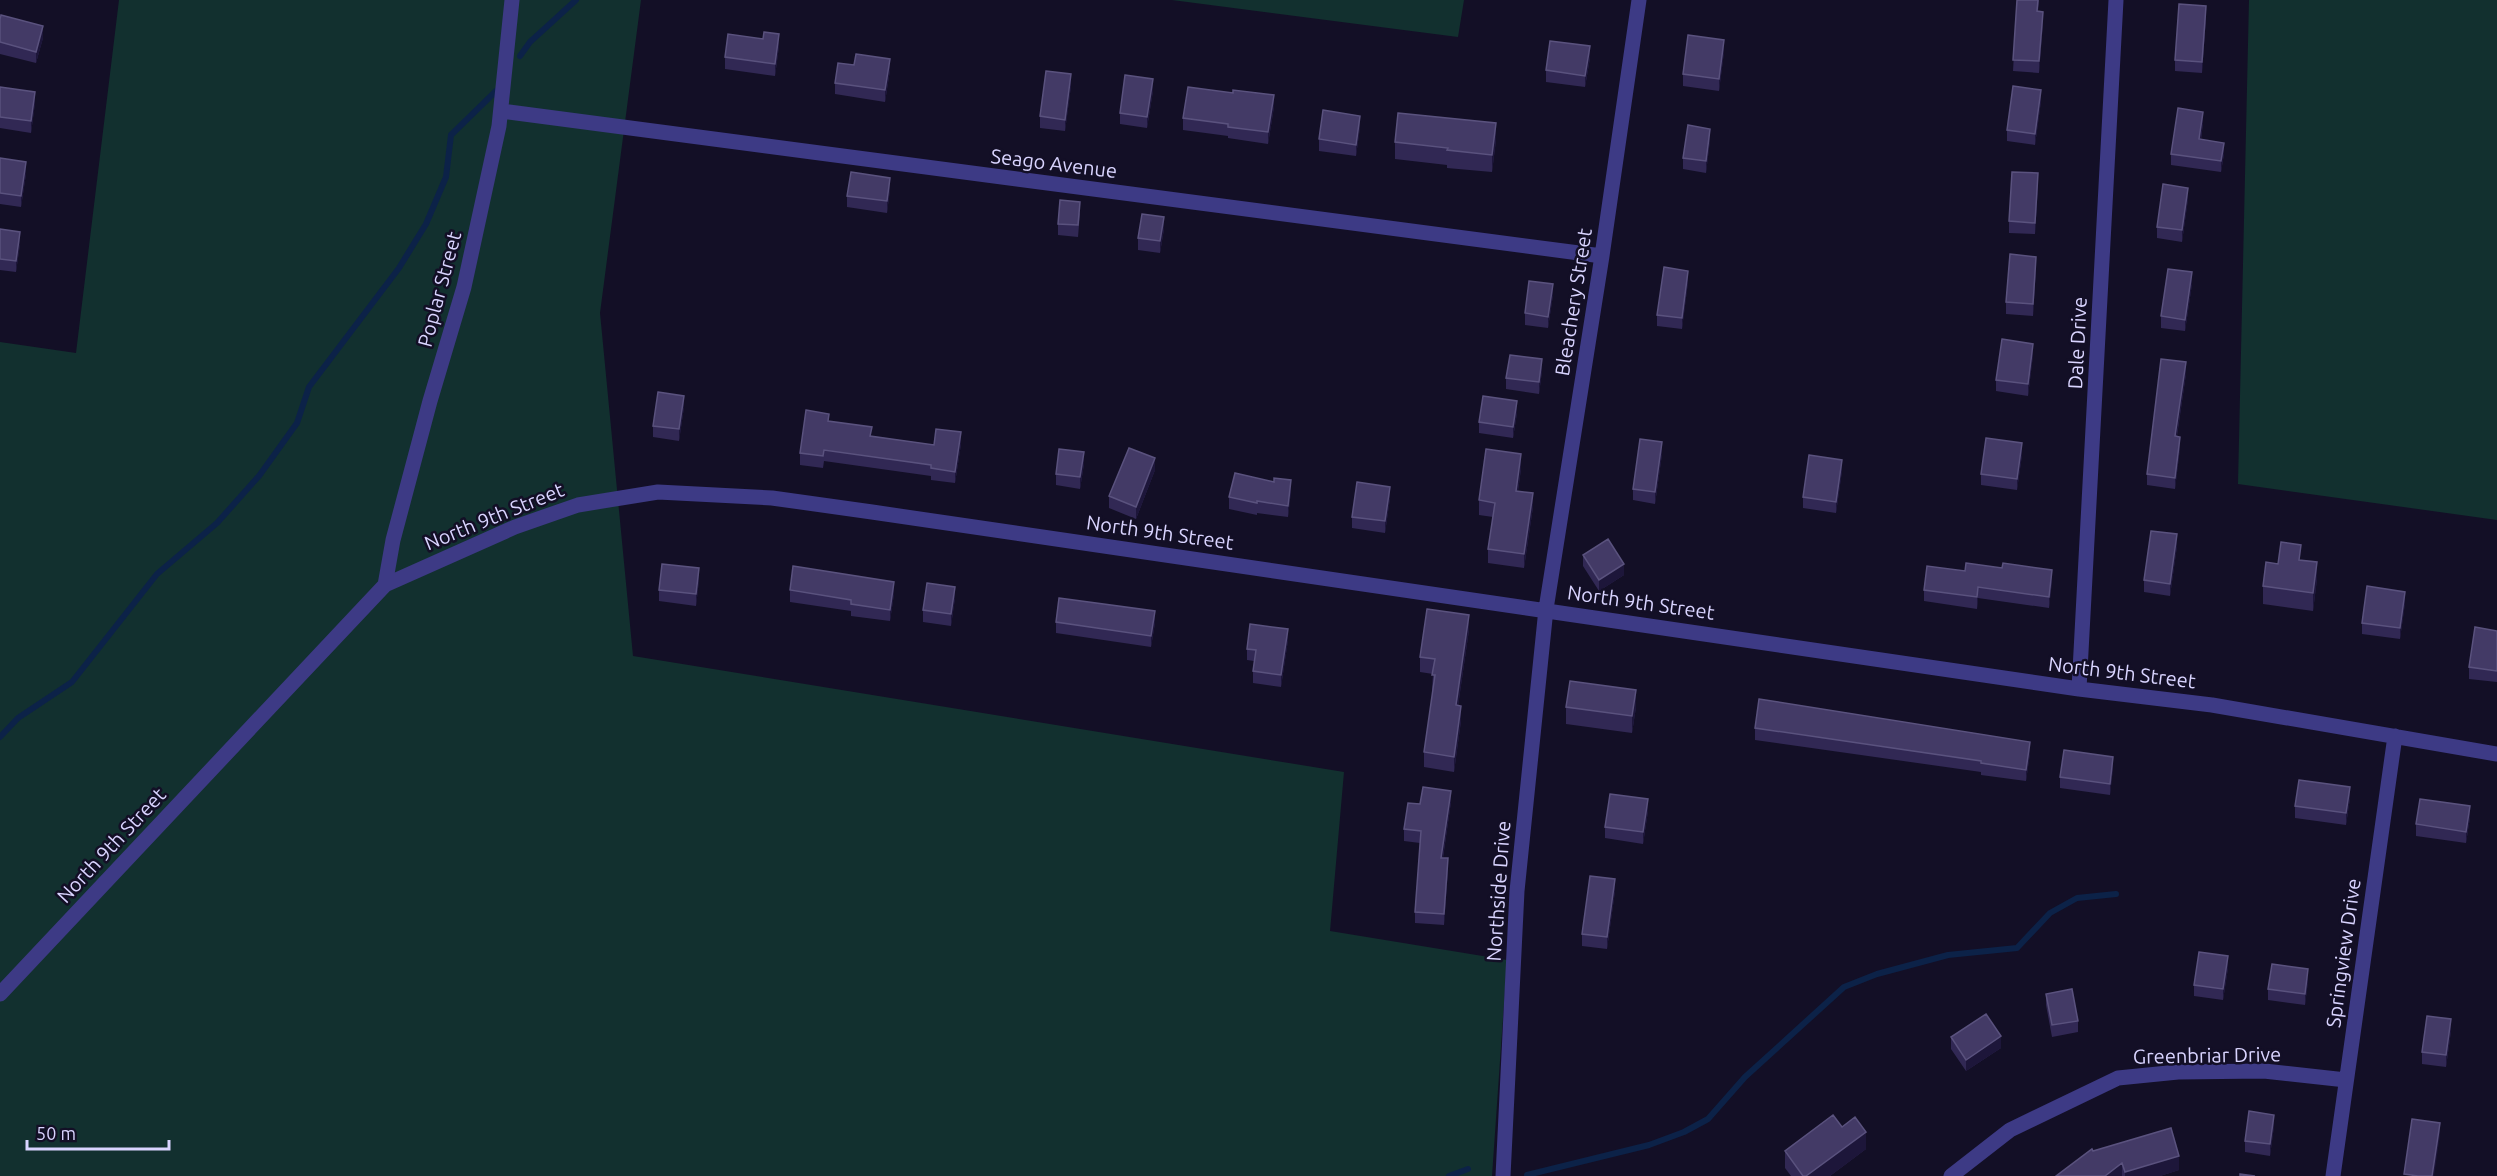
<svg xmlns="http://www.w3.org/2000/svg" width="2497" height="1176" viewBox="0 0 2497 1176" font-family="Ubuntu,sans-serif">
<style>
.green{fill:#12302f}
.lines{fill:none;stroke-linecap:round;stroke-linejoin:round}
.stream{stroke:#0c2248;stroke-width:6}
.minor{stroke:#3d3a85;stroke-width:15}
.wall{fill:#312854}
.shaded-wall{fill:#1d163a}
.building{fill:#433a66;stroke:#5a527e;stroke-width:1.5}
.labels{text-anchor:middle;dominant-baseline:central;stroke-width:5;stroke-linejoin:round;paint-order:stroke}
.street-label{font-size:20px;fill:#d9d4ff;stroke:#130f26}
</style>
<rect width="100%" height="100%" fill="#130f26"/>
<path class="green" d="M 119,0 L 641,0 L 600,313 L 633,656 L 1344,772 L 1330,931 L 1507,960 L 1492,1176 L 0,1176 L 0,342 L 76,353 Z
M 1172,0 L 1464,0 L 1458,37 Z
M 2249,0 L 2497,0 L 2497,520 L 2238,484 Z"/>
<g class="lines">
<path class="stream" d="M 520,56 L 530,42 L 576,0
M 0,737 L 18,718 L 72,682 L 157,574 L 217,523 L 259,476 L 297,423 L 309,387 L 399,268 L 426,224 L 446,177 L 451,135 L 496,91
M 1527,1175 L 1649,1145 L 1684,1132 L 1708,1119 L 1745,1077 L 1844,987 L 1877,974 L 1948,955 L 2017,948 L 2050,913 L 2077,898 L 2116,894
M 1449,1176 L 1468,1169"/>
<path class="minor" d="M 501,111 L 1602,256
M 385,585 L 393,540 L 430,401 L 464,287 L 499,126 L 512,0
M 2079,689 L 2116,0
M 0,994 L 385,585 L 515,527 L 578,505 L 658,492 L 772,498 L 872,512 L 2079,689 L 2212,705 L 2497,754
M 1503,1176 L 1517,891 L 1546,609 L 1602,256 L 1639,0
M 1951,1176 L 2010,1130 L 2118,1078 L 2178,1072 L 2264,1071 L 2346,1080
M 2333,1176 L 2395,736"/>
</g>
<path class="wall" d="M 2016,0 L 2039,0 L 2038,11 L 2043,23 L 2039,73 L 2013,71 L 2017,0 Z
M 2206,18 L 2202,73 L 2175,71 L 2175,60 Z
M 0,19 L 43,38 L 36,63 L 0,54 Z
M 779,46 L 775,76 L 725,69 L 725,57 Z
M 1724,52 L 1719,91 L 1683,86 L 1683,74 Z
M 1590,58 L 1585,87 L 1546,82 L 1546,70 Z
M 890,70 L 885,102 L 835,94 L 835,83 Z
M 1071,86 L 1065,131 L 1040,128 L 1040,116 Z
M 0,87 L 35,103 L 31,133 L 0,128 Z
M 1153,91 L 1147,128 L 1120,124 L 1120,113 Z
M 2041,101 L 2035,145 L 2007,141 L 2007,130 Z
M 1274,107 L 1268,144 L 1228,138 L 1228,136 L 1183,130 L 1183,118 Z
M 2203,123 L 2201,140 L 2224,154 L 2221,172 L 2171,165 L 2171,154 Z
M 1360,127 L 1356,156 L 1319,151 L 1319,139 Z
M 1496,140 L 1492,172 L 1447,168 L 1447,165 L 1395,159 L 1395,142 Z
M 1710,140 L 1706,173 L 1683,169 L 1683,158 Z
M 0,158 L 26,174 L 21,207 L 0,204 Z
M 2038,185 L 2035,234 L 2009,233 L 2009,221 Z
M 890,189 L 887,213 L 847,207 L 847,196 Z
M 2188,199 L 2182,242 L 2157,238 L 2157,227 Z
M 1080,213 L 1078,237 L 1058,235 L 1058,224 Z
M 0,229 L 20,244 L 16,272 L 0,270 Z
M 1164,229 L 1160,253 L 1138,250 L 1138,238 Z
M 2036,268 L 2033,316 L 2006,314 L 2006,302 Z
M 1688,282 L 1682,329 L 1657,326 L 1657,315 Z
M 2192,284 L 2185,331 L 2161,328 L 2161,316 Z
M 1553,295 L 1548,328 L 1525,325 L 1525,313 Z
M 2033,355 L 2028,396 L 1996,391 L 1996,380 Z
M 1542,371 L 1539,394 L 1506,389 L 1506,378 Z
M 2186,374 L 2177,436 L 2180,448 L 2175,489 L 2147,485 L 2147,474 Z
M 684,407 L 679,441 L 653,437 L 653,426 Z
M 1517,413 L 1513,438 L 1479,433 L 1479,422 Z
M 829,421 L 872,436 L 934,445 L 961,444 L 955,483 L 931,480 L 931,476 L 824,461 L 823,468 L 800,465 L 800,453 Z
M 1662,454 L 1655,504 L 1633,500 L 1633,489 Z
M 2022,455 L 2017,490 L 1981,485 L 1981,474 Z
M 1084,464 L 1080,489 L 1056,485 L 1056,474 Z
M 1521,469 L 1518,491 L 1533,507 L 1524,568 L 1488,563 L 1488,549 L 1493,517 L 1479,515 L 1479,500 Z
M 1155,470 L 1136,519 L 1109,508 L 1109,496 Z
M 1842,471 L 1836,513 L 1803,508 L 1803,497 Z
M 1291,491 L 1288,517 L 1257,513 L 1257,515 L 1229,509 L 1229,497 Z
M 1390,498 L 1385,533 L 1352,528 L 1352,517 Z
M 2177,546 L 2170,596 L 2144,592 L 2144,580 Z
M 1583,555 L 1624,575 L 1599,591 L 1583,566 Z
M 2301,560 L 2317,579 L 2313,611 L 2263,604 L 2263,586 L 2278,564 Z
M 1965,571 L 2052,581 L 2049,608 L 1978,598 L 1977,609 L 1924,601 L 1924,590 Z
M 699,580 L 696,606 L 659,601 L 659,590 Z
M 790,590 L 894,594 L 890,621 L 851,616 L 851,611 L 790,602 Z
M 955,598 L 951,626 L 923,622 L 923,610 Z
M 2405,603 L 2400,639 L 2362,634 L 2362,623 Z
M 1056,622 L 1155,623 L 1151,647 L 1056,633 Z
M 1469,630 L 1458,706 L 1461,721 L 1454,772 L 1424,767 L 1424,752 L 1433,690 L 1432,690 L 1433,674 L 1420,672 L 1420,657 Z
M 2497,631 L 2497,682 L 2469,679 L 2469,667 Z
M 1288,640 L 1281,687 L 1253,683 L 1253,671 L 1254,661 L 1247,660 L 1247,649 Z
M 1566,707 L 1636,707 L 1632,733 L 1566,724 Z
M 1755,728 L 2030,753 L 2026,781 L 1981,775 L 1981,772 L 1755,740 Z
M 2113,768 L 2110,795 L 2060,788 L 2060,777 Z
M 2350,798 L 2346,825 L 2295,818 L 2295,806 Z
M 1451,802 L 1443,858 L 1448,870 L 1444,925 L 1415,923 L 1415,912 L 1420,843 L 1404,841 L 1404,829 L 1420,804 Z
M 1648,811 L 1643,844 L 1605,838 L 1605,827 Z
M 2470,817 L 2466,843 L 2416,836 L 2416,824 Z
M 1615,891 L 1607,949 L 1582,946 L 1582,934 Z
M 2228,968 L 2223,1000 L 2194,996 L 2194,985 Z
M 2308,981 L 2305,1005 L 2268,1000 L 2268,989 Z
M 2046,994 L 2078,1021 L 2078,1032 L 2052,1037 L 2046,1005 Z
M 2451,1031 L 2446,1067 L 2422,1064 L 2422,1052 Z
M 1951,1037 L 2001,1048 L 1966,1071 L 1951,1049 Z
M 2274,1126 L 2270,1156 L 2245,1152 L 2245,1141 Z
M 1842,1127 L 1866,1149 L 1830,1176 L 1791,1176 L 1785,1168 L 1785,1151 Z
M 2093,1151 L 2179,1170 L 2160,1176 L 2056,1176 Z"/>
<path class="shaded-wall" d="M 2206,6 L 2206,18 L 2202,73 L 2202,62 Z
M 2043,12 L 2043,23 L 2039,73 L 2039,61 Z
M 43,26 L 43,38 L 36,63 L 36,52 Z
M 779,34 L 779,46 L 775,76 L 775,64 Z
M 1724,40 L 1724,52 L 1719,91 L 1719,79 Z
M 1590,46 L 1590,58 L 1585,87 L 1585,76 Z
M 890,59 L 890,70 L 885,102 L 885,90 Z
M 1071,74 L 1071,86 L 1065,131 L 1065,120 Z
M 1153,79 L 1153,91 L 1147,128 L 1147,117 Z
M 2041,90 L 2041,101 L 2035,145 L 2035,134 Z
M 35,92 L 35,103 L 31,133 L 31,121 Z
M 1274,95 L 1274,107 L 1268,144 L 1268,132 Z
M 2203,112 L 2203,123 L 2199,151 L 2199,139 Z
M 1360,116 L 1360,127 L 1356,156 L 1356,145 Z
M 1496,123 L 1496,140 L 1492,172 L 1492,155 Z
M 1710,129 L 1710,140 L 1706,173 L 1706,161 Z
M 2224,143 L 2224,154 L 2221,172 L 2221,161 Z
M 26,162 L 26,174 L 21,207 L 21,196 Z
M 2038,173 L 2038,185 L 2035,234 L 2035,223 Z
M 890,178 L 890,189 L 887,213 L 887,201 Z
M 2188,188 L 2188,199 L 2182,242 L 2182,230 Z
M 1164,217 L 1164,229 L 1160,253 L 1160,241 Z
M 20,232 L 20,244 L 16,272 L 16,261 Z
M 2036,257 L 2036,268 L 2033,316 L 2033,304 Z
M 1688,271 L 1688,282 L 1682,329 L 1682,318 Z
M 2192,272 L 2192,284 L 2185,331 L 2185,320 Z
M 1553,284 L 1553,295 L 1548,328 L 1548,317 Z
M 2033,344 L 2033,355 L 2028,396 L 2028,384 Z
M 1542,359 L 1542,371 L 1539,394 L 1539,382 Z
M 2186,362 L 2186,374 L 2175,447 L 2175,436 Z
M 684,396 L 684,407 L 679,441 L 679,429 Z
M 1517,401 L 1517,413 L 1513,438 L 1513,427 Z
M 961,432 L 961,444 L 955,483 L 955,472 Z
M 2180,437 L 2180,448 L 2175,489 L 2175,478 Z
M 1662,442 L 1662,454 L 1655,504 L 1655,492 Z
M 2022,443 L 2022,455 L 2017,490 L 2017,479 Z
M 1084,452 L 1084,464 L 1080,489 L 1080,477 Z
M 1521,454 L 1521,469 L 1516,505 L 1516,491 Z
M 1155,458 L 1155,470 L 1136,519 L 1136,507 Z
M 1842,460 L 1842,471 L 1836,513 L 1836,502 Z
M 1291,480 L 1291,491 L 1288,517 L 1288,506 Z
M 1390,487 L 1390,498 L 1385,533 L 1385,521 Z
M 1533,493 L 1533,507 L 1524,568 L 1524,554 Z
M 2177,534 L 2177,546 L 2170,596 L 2170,584 Z
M 2317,562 L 2317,579 L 2313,611 L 2313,593 Z
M 1624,564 L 1624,575 L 1599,591 L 1599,580 Z
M 699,568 L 699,580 L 696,606 L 696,594 Z
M 2052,570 L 2052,581 L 2049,608 L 2049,597 Z
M 894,582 L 894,594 L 890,621 L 890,610 Z
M 955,587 L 955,598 L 951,626 L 951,614 Z
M 1978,587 L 1978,598 L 1977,609 L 1977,597 Z
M 2405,592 L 2405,603 L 2400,639 L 2400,628 Z
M 1155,611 L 1155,623 L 1151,647 L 1151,636 Z
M 1469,615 L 1469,630 L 1456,720 L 1456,705 Z
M 1288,629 L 1288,640 L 1281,687 L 1281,675 Z
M 1636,690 L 1636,707 L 1632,733 L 1632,716 Z
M 1461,706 L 1461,721 L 1454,772 L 1454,757 Z
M 2030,742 L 2030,753 L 2026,781 L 2026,770 Z
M 2113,757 L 2113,768 L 2110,795 L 2110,784 Z
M 2350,787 L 2350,798 L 2346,825 L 2346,813 Z
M 1451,791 L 1451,802 L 1441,869 L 1441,858 Z
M 1648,799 L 1648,811 L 1643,844 L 1643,832 Z
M 2470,806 L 2470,817 L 2466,843 L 2466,832 Z
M 1448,858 L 1448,870 L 1444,925 L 1444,914 Z
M 1615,879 L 1615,891 L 1607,949 L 1607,937 Z
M 2228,956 L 2228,968 L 2223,1000 L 2223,989 Z
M 2308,969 L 2308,981 L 2305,1005 L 2305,994 Z
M 2451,1019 L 2451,1031 L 2446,1067 L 2446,1055 Z
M 2001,1036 L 2001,1048 L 1966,1071 L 1966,1060 Z
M 2274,1115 L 2274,1126 L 2270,1156 L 2270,1144 Z
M 2440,1123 L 2440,1135 L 2434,1176 L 2432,1176 Z
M 1866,1132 L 1866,1149 L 1830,1176 L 1806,1176 Z
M 2179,1156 L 2179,1170 L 2160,1176 L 2125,1176 L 2125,1172 Z
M 2122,1163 L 2122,1176 L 2105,1176 Z"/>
<path class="building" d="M 2017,0 L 2038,0 L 2037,11 L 2043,12 L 2039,61 L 2013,60 Z
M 2179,4 L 2206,6 L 2202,62 L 2175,60 Z
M 1,15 L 43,26 L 36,52 L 0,42 L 0,19 Z
M 764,32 L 779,34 L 775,64 L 725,57 L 728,34 L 763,39 Z
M 1688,35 L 1724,40 L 1719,79 L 1683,74 Z
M 1550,41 L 1590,46 L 1585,76 L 1546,70 Z
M 856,54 L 890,59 L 885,90 L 835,83 L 838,63 L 854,65 Z
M 1046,71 L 1071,74 L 1065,120 L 1040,116 Z
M 1125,75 L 1153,79 L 1147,117 L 1120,113 Z
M 2013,86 L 2041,90 L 2035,134 L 2007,130 Z
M 0,87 L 35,92 L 31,121 L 0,117 Z
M 1188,87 L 1233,93 L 1233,90 L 1274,95 L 1268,132 L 1228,127 L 1228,124 L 1183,118 Z
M 2178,108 L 2203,112 L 2199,139 L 2224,143 L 2221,161 L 2171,154 Z
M 1323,110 L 1360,116 L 1356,145 L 1319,139 Z
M 1398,113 L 1496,123 L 1492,155 L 1447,150 L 1448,148 L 1395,142 Z
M 1688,125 L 1710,129 L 1706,161 L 1683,158 Z
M 0,158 L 26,162 L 21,196 L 0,193 Z
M 851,172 L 890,178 L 887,201 L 847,196 Z
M 2012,172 L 2038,173 L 2035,223 L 2009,221 Z
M 2163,184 L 2188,188 L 2182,230 L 2157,227 Z
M 1060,200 L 1080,202 L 1078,225 L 1058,224 Z
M 1142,214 L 1164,217 L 1160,241 L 1138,238 Z
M 0,229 L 20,232 L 16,261 L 0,259 Z
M 2010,254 L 2036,257 L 2033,304 L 2006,302 Z
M 1664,267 L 1688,271 L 1682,318 L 1657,315 Z
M 2168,269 L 2192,272 L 2185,320 L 2161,316 Z
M 1529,281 L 1553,284 L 1548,317 L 1525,313 Z
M 2002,339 L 2033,344 L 2028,384 L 1996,380 Z
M 1510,355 L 1542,359 L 1539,382 L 1506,378 Z
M 2161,359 L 2186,362 L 2175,436 L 2180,437 L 2175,478 L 2147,474 Z
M 658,392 L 684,396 L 679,429 L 653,426 Z
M 1483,396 L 1517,401 L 1513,427 L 1479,422 Z
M 806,410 L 829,414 L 828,421 L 872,427 L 870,436 L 934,445 L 936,429 L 961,432 L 955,472 L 931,468 L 931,465 L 824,450 L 823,456 L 800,453 Z
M 1986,438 L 2022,443 L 2017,479 L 1981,474 Z
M 1640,439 L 1662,442 L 1655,492 L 1633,489 Z
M 1129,448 L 1155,458 L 1136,507 L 1109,496 Z
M 1059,449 L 1084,452 L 1080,477 L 1056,474 Z
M 1486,449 L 1521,454 L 1516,491 L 1533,493 L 1524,554 L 1488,549 L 1495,503 L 1479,500 Z
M 1809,455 L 1842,460 L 1836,502 L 1803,497 Z
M 1235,473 L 1274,482 L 1274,478 L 1291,480 L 1288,506 L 1257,501 L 1257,503 L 1229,497 Z
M 1357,482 L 1390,487 L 1385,521 L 1352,517 Z
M 2151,531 L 2177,534 L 2170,584 L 2144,580 Z
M 1608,539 L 1624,564 L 1599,580 L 1583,555 Z
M 2281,542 L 2301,545 L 2299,560 L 2317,562 L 2313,593 L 2263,586 L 2266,562 L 2278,564 Z
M 1966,563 L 2002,568 L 2003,563 L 2052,570 L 2049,597 L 1978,587 L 1977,597 L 1924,590 L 1927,566 L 1965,571 Z
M 662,564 L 699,568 L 696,594 L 659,590 Z
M 793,566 L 894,582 L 890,610 L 851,604 L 851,600 L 790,590 Z
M 927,583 L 955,587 L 951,614 L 923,610 Z
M 2367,586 L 2405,592 L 2400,628 L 2362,623 Z
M 1059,598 L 1155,611 L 1151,636 L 1056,622 Z
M 1427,609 L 1469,615 L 1456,705 L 1461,706 L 1454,757 L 1424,752 L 1435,675 L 1432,675 L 1435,659 L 1420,657 Z
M 1250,624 L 1288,629 L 1281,675 L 1253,671 L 1256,650 L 1247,649 Z
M 2475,627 L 2497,631 L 2497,671 L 2469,667 Z
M 1570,681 L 1636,690 L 1632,716 L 1566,707 Z
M 1759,699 L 2030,742 L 2026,770 L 1981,763 L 1981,761 L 1755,728 Z
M 2064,750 L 2113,757 L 2110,784 L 2060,777 Z
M 2299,780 L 2350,787 L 2346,813 L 2295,806 Z
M 1423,787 L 1451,791 L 1441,858 L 1448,858 L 1444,914 L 1415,912 L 1421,831 L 1404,829 L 1408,803 L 1420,804 Z
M 1610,794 L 1648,799 L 1643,832 L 1605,827 Z
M 2420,799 L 2470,806 L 2466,832 L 2416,824 Z
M 1590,876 L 1615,879 L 1607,937 L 1582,934 Z
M 2199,952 L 2228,956 L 2223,989 L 2194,985 Z
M 2272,964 L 2308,969 L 2305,994 L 2268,989 Z
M 2072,989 L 2078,1021 L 2052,1025 L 2046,994 Z
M 1986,1014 L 2001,1036 L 1966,1060 L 1951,1037 Z
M 2427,1016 L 2451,1019 L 2446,1055 L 2422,1052 Z
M 2249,1111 L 2274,1115 L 2270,1144 L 2245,1141 Z
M 1833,1115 L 1842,1127 L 1855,1117 L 1866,1132 L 1806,1176 L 1803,1176 L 1785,1151 Z
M 2412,1119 L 2440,1123 L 2432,1176 L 2418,1176 L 2404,1174 Z
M 2171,1128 L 2179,1156 L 2125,1172 L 2122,1163 L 2105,1176 L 2056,1176 L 2092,1149 L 2093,1151 Z
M 2240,1174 L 2255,1176 L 2240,1176 Z"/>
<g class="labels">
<g class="street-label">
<text transform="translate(1054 163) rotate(7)">Seago Avenue</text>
<text transform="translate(439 289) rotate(-75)">Poplar Street</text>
<text transform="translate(1573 302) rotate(-81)">Bleachery Street</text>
<text transform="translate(2077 343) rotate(-87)">Dale Drive</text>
<text transform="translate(494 516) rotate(-22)">North 9th Street</text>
<text transform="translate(1160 532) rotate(8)">North 9th Street</text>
<text transform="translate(1641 602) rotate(8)">North 9th Street</text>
<text transform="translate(2122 672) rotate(7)">North 9th Street</text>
<text transform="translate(111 845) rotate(-47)">North 9th Street</text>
<text transform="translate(1498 891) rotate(-86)">Northside Drive</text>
<text transform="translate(2343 953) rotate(-82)">Springview Drive</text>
<text transform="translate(2207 1055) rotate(-1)">Greenbriar Drive</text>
</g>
</g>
<path d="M27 1140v9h142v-9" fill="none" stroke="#d9d4ff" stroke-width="3"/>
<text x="36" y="1140" font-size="18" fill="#d9d4ff" stroke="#130f26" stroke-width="4.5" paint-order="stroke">50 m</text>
</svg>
